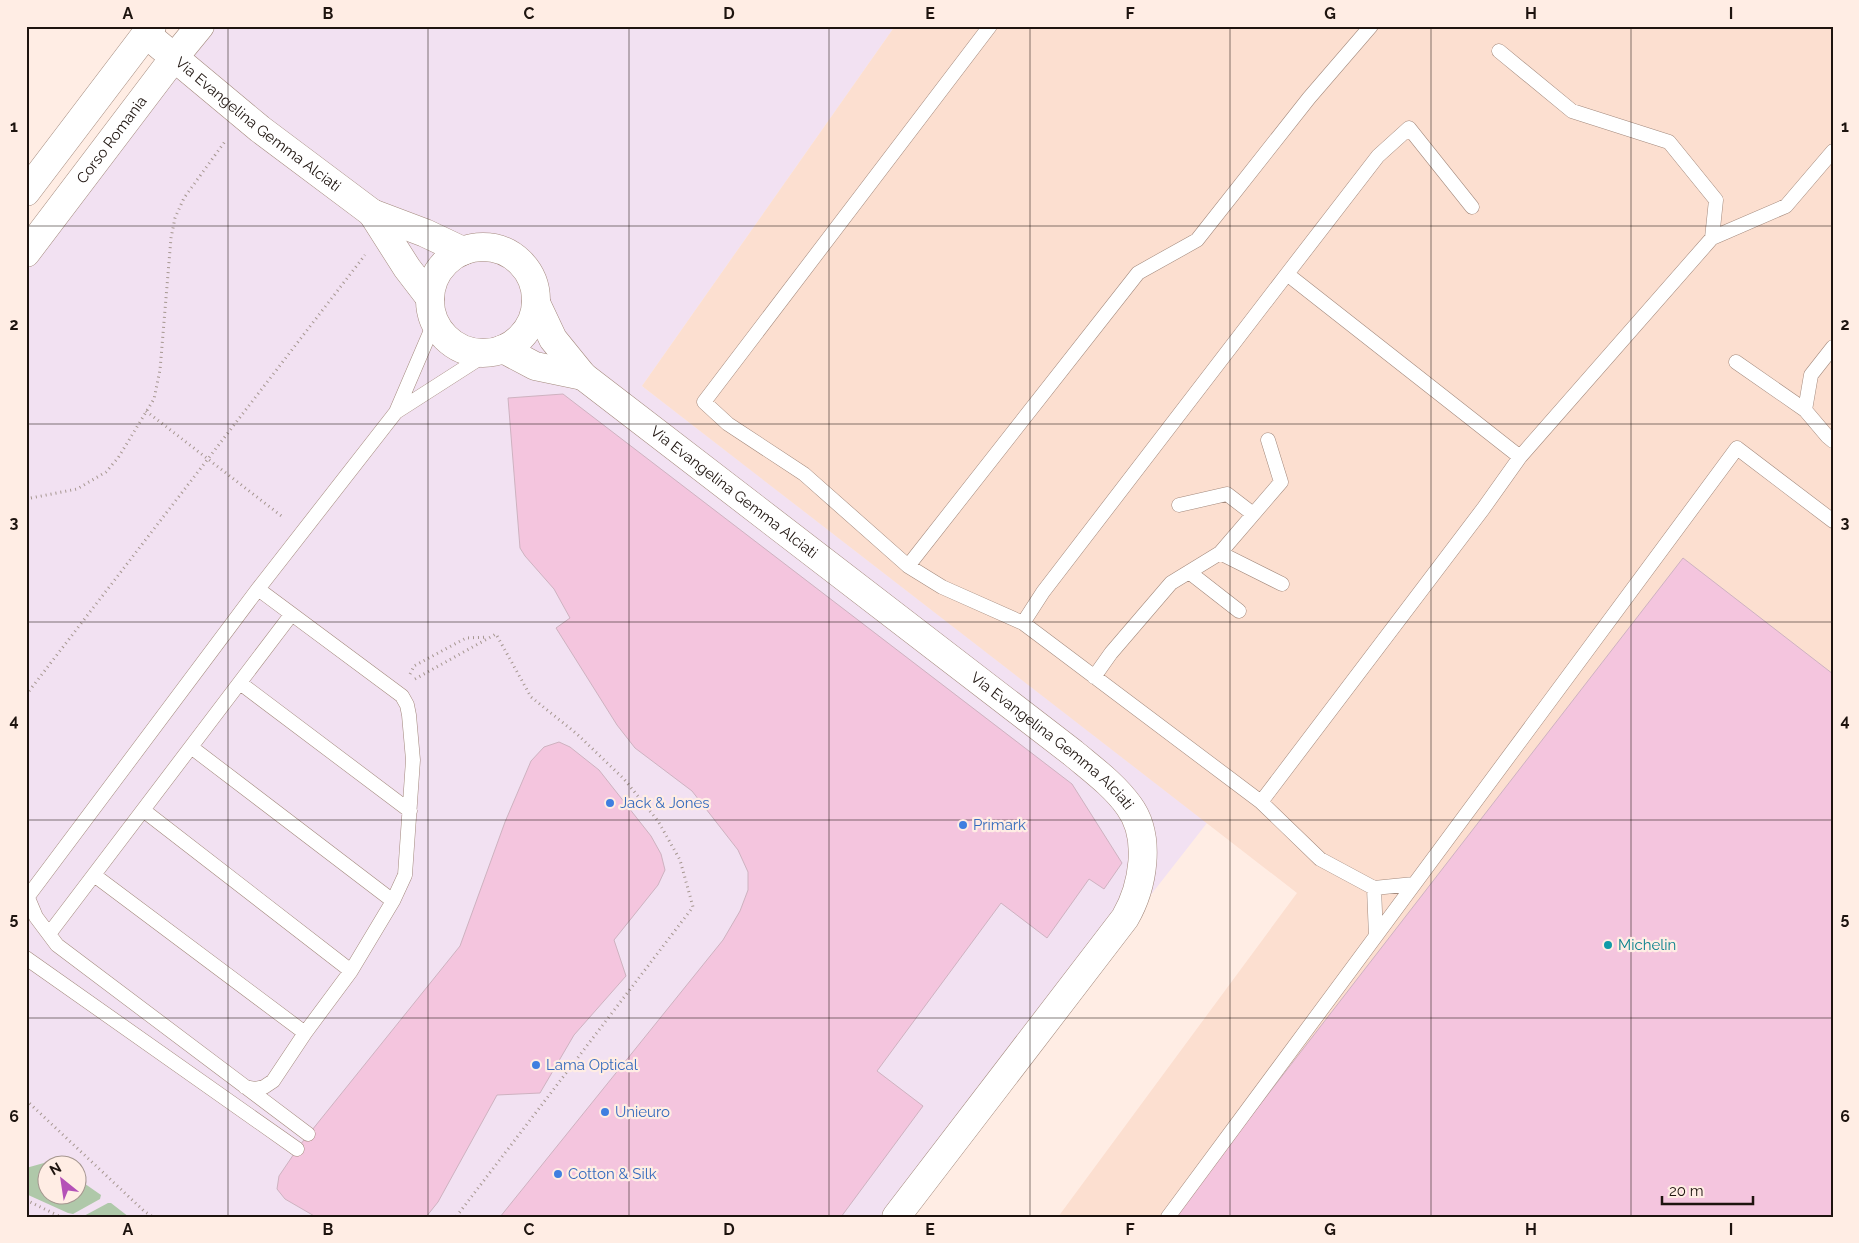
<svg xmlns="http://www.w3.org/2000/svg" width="1859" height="1243" viewBox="0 0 1859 1243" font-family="Raleway,sans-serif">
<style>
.commercial{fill:#f2e1f2;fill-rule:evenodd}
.built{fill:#fcdfd0}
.green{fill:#afc8a9}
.building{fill:#f4c5de;stroke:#ceb2c0}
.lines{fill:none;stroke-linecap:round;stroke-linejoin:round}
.service-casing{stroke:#a3897c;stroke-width:15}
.minor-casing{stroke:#a3897c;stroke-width:29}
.secondary-casing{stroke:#a3897c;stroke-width:29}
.path{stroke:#a69790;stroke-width:3;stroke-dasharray:1 4;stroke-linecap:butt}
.service{stroke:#fff;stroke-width:14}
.minor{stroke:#fff;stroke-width:28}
.secondary{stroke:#fff;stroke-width:28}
.grid{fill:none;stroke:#1e140f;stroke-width:1;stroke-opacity:0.55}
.shop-dot{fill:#3f7fe0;stroke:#ffede4;stroke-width:2}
.culture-dot{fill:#0f9aa8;stroke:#ffede4;stroke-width:2}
.labels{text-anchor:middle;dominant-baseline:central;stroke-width:4.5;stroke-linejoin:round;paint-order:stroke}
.street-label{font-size:15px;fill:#1e140f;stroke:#ffede4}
.shop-label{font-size:15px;fill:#366cbe;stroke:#ffede4;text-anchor:start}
.culture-label{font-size:15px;fill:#0d838f;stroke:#ffede4;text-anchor:start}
.neatline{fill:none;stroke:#1e140f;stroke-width:2}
.grid-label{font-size:16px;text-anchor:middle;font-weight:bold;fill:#1e140f}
</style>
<rect width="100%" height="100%" fill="#ffede4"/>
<path class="commercial" d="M 200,26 L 895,26 L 642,386 L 1207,823 L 899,1217 L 26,1217 L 26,254 ZM 48,1166 L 78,1166 L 78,1196 L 48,1196 Z"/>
<path class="built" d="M 895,26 L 1833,26 L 1833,1217 L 1058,1217 L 1297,893 L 642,386 Z"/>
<path class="green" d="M 51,1161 L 58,1165 L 48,1166 L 48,1196 L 78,1196 L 78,1179 L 101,1195 L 100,1199 L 73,1214 L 68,1213 L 26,1194 L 26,1168 Z
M 108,1203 L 111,1203 L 129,1217 L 82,1217 Z"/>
<path class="building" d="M 563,394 L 1072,784 L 1122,863 L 1104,889 L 1089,879 L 1047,938 L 1001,903 L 877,1071 L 923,1106 L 841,1217 L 500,1217 L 723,940 L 740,911 L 748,890 L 748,872 L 738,850 L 692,791 L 635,748 L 617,725 L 556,628 L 570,618 L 554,589 L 525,556 L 520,548 L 508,398 Z
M 1683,558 L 1833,674 L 1833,1217 L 1173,1217 Z
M 559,742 L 570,747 L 599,770 L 651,836 L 661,854 L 665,870 L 658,885 L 614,940 L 626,976 L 574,1035 L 540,1093 L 497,1095 L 438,1202 L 426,1217 L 316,1217 L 285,1199 L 277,1189 L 279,1176 L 300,1145 L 460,946 L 505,822 L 531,761 L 544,747 Z"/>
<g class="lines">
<g class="service-casing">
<path id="service" d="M 1371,26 L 1309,98 L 1197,240 L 1138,273 L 908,566 L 942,587 L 1023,623 L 1043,592 L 1287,274 L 1520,457 L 1483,509 L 1261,802 L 1320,859 L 1374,888 L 1414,884
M 1499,51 L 1572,111 L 1669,142 L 1716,200 L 1712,238
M 1287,274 L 1378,156 L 1409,128 L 1472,207
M 1833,347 L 1811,375 L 1805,410 L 1827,436 L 1833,441
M 1736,362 L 1805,410
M 396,412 L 488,353
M 1520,457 L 1712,238 L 1786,206 L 1833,151
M 1179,505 L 1227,494 L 1253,514
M 1220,553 L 1282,584
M 908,566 L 804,474 L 728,424 L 704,402 L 990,26
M 1189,572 L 1239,611
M 1023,623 L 1261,802
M 1094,677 L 1111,653 L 1171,583 L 1220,553 L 1281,482 L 1268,440
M 240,683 L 410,811
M 191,747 L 393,901
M 143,810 L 351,971
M 94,875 L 305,1033
M 1374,888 L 1376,936
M 28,898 L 36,917 L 57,945 L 308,1134
M 26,899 L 258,589 L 396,412 L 435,321
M 49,934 L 291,615
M 26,958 L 297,1149
M 245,1087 L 255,1089 L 264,1087 L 273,1081 L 305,1033 L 351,971 L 393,901 L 405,875 L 413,760 L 409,715 L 407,705 L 402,696 L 258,589
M 1168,1217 L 1737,448 L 1833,521"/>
</g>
<g class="minor-casing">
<g id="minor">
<path id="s1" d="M 146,34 L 260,129 L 372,213 L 425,233 L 463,251"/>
<path d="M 372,213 L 407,268 L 430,298"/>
<circle cx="483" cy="300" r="53"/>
<path id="s2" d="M 536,303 L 553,339 L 583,376 L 1073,753 C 1092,769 1114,785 1129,806 C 1152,837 1143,887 1125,918 L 896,1217"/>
<path d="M 503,349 L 535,366 L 583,376"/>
</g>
</g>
<g class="secondary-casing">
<g id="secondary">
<path d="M 26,192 L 152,26"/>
<path id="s3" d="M 26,253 L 173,59 L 200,26"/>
</g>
</g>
<path class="path" d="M 146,411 L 284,518
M 26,499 L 77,489 L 106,472 L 118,458 L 154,399 L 160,370 L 171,238 L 175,218 L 184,198 L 226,140
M 410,674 L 414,666 L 466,638 L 487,637
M 415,679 L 496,634 L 531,697 L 577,734 L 624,779 L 658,821 L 680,860 L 693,907 L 456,1217
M 26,695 L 365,255
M 26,1100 L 144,1211 L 153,1217
M 26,1200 L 61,1217"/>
<use href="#service" class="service"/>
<use href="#minor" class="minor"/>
<use href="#secondary" class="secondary"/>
</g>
<path class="grid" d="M 228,26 L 228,1217M 428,26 L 428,1217M 629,26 L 629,1217M 829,26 L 829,1217M 1030,26 L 1030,1217M 1230,26 L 1230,1217M 1431,26 L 1431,1217M 1631,26 L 1631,1217M 26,226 L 1833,226M 26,424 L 1833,424M 26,622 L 1833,622M 26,820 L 1833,820M 26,1018 L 1833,1018"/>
<g class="shop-dot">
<circle cx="610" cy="803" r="5"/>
<circle cx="963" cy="825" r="5"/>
<circle cx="536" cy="1065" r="5"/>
<circle cx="605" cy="1112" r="5"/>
<circle cx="558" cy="1174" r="5"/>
</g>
<circle class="culture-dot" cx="1608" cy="945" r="5"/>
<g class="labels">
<g class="street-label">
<text stroke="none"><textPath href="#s1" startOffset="144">Via Evangelina Gemma Alciati</textPath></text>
<text stroke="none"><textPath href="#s3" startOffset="142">Corso Romania</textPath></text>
<text stroke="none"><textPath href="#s2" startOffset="278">Via Evangelina Gemma Alciati</textPath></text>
<text stroke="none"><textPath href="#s2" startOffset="682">Via Evangelina Gemma Alciati</textPath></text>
</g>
<g class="shop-label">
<text x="620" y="803">Jack &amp; Jones</text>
<text x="973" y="825">Primark</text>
<text x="546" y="1065">Lama Optical</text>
<text x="615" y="1112">Unieuro</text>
<text x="568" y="1174">Cotton &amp; Silk</text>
</g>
<g class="culture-label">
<text x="1618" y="945">Michelin</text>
</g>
</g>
<rect width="1859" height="1243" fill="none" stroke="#ffede4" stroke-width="55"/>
<g transform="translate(62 1180) rotate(330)"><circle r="24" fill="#ffede4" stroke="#a5968f"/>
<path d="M0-4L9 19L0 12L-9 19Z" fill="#b451b7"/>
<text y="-8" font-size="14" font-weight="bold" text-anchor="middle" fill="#1e140f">N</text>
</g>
<path d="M1662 1196v8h91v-8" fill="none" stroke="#1e140f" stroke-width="2.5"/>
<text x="1669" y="1196" font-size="15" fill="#1e140f" stroke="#ffede4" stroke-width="4" paint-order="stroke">20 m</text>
<rect x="28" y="28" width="1804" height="1188" class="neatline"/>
<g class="grid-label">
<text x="128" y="19">A</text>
<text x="328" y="19">B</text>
<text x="529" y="19">C</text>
<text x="729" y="19">D</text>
<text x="930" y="19">E</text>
<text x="1130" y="19">F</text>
<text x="1330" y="19">G</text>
<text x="1531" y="19">H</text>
<text x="1731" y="19">I</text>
<text x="14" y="132">1</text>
<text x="1845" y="132">1</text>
<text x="14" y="330">2</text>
<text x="1845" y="330">2</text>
<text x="14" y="528">3</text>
<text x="1845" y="528">3</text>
<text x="14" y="726">4</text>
<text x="1845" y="726">4</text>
<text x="14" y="924">5</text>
<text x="1845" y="924">5</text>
<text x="14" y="1122">6</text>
<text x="1845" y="1122">6</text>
<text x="128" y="1235">A</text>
<text x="328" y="1235">B</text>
<text x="529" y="1235">C</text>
<text x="729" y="1235">D</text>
<text x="930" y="1235">E</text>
<text x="1130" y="1235">F</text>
<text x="1330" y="1235">G</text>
<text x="1531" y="1235">H</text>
<text x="1731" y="1235">I</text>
</g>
</svg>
